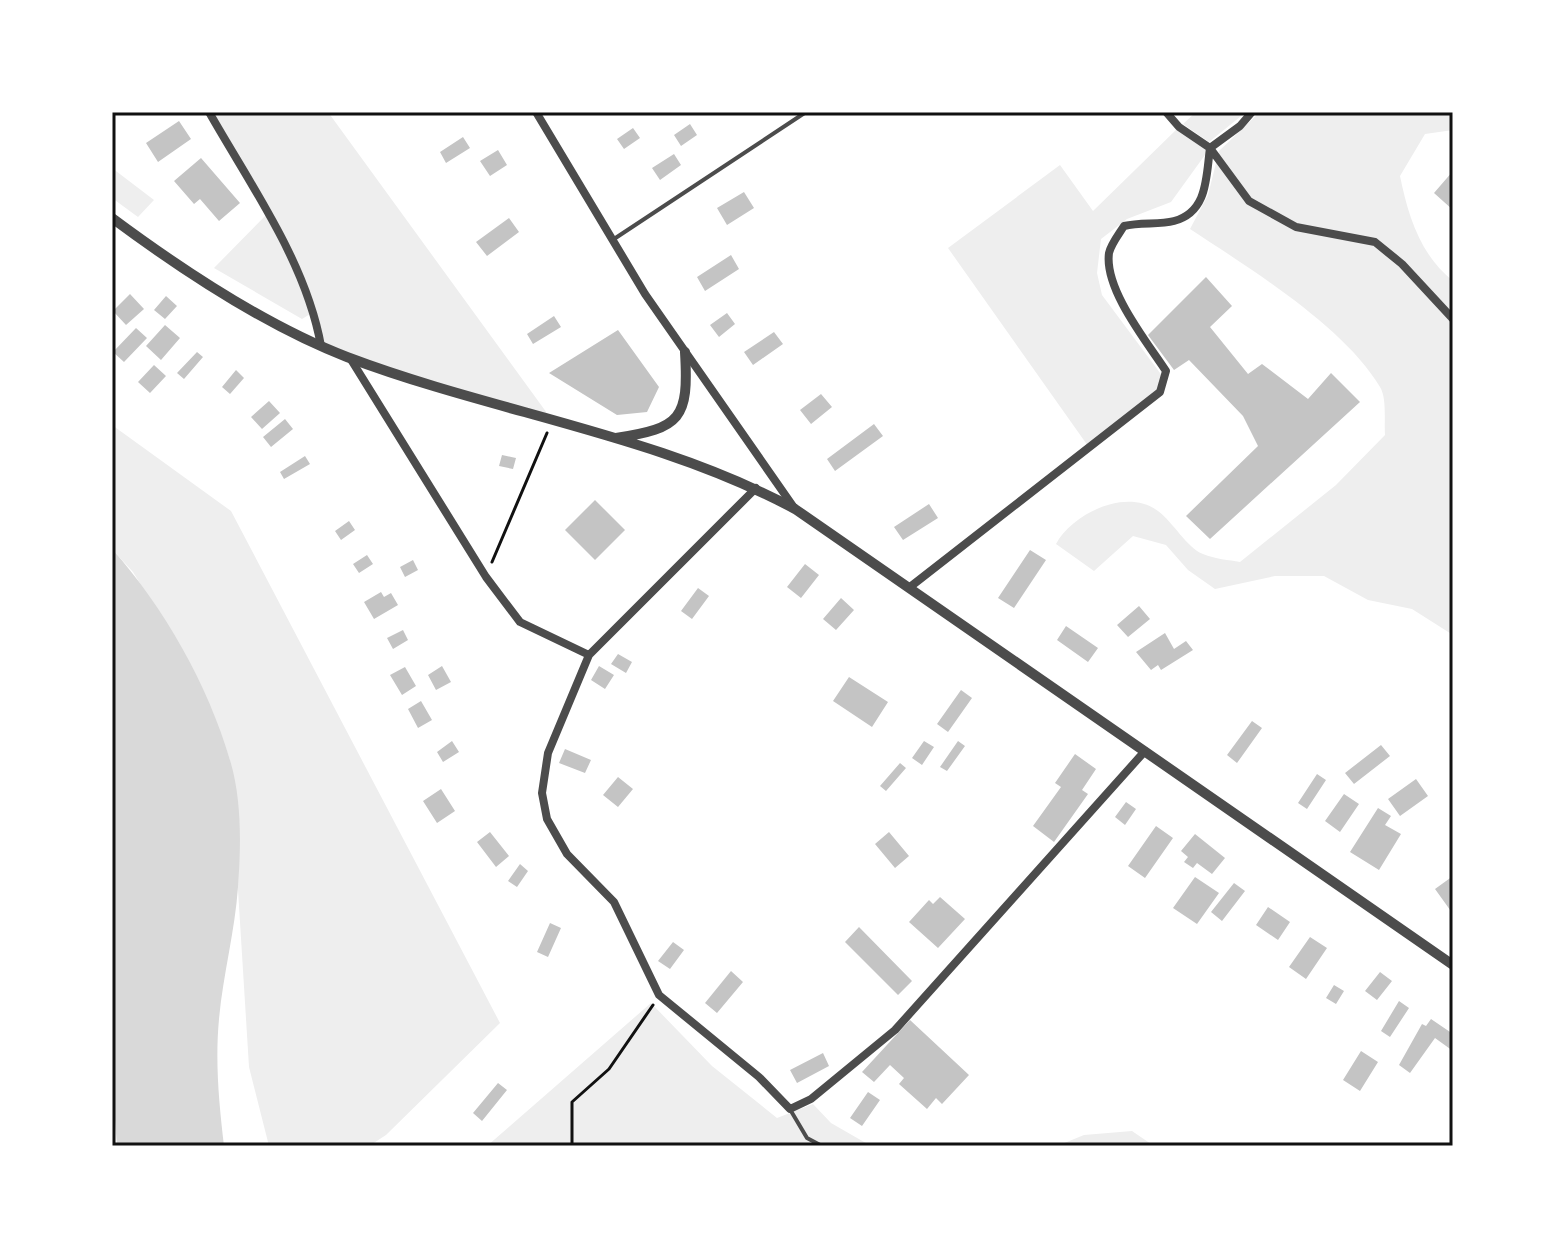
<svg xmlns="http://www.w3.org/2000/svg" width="1565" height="1258" viewBox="0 0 1565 1258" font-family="Raleway,sans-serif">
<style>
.green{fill:#eee}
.water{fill:#d9d9d9}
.building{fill:#c4c4c4}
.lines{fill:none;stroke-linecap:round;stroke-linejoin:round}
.path{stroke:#111;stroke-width:3}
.service{stroke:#4c4c4c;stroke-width:4}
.minor{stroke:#4c4c4c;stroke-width:8}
.tertiary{stroke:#4c4c4c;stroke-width:10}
.neatline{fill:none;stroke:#111;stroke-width:3}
</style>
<rect width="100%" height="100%" fill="#fff"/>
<path class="green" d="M 209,112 L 328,112 L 552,420 L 321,346 L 315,311 L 302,319 L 214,268 L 267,214 Z
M 1196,112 L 1246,112 L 1209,142 L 1183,124 Z
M 1260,112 L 1453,112 L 1453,130 L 1425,134 L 1400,176 C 1408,215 1420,255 1453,281 L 1453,635 L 1412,609 L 1368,600 L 1324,576 L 1275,576 L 1215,589 L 1188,570 L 1166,545 L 1133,536 L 1094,571 L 1056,544 C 1072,514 1126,487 1158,511 C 1173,522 1187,548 1203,554 C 1215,559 1229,560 1240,562 L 1336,485 L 1385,435 C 1384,422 1387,398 1380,387 C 1344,326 1249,268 1190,229 L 1208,195 L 1219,151 Z
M 1179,127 L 1210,148 L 1171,202 L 1127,219 L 1101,239 L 1097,273 L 1102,295 L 1166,381 L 1160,392 L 1088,446 L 948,248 L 1060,165 L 1093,211 Z
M 112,168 L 154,200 L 138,217 L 112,198 Z
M 112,425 L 231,511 L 500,1023 L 386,1135 L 369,1146 L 269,1146 L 249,1067 L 238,890 L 239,837 L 230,760 L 213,713 L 184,654 L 133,572 L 112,549 Z
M 651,1003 L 712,1066 L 777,1118 L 813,1104 L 831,1123 L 871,1146 L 487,1146 Z
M 1132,1131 L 1154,1146 L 1057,1146 L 1084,1135 Z"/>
<path class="water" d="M 112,549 C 164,607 208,685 230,760 C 242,800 241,845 238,887 C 235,931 223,975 219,1019 C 215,1062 219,1103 224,1146 L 117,1146 L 112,1082 Z"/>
<path class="building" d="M 179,121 L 191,139 L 158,162 L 146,143 Z
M 690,124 L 697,135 L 681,146 L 674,135 Z
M 633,128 L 640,138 L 624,149 L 617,139 Z
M 463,137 L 470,148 L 446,163 L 440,152 Z
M 498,150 L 507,165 L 490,176 L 480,161 Z
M 674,154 L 681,165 L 660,180 L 652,168 Z
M 201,158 L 240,203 L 219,221 L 200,199 L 194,204 L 174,181 Z
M 1453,171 L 1453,210 L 1434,193 Z
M 744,192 L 754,208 L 727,225 L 717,208 Z
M 509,218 L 519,232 L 487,256 L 476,242 Z
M 731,255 L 739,269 L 705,291 L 697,277 Z
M 1206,277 L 1232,306 L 1210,327 L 1248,374 L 1262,364 L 1308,399 L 1331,373 L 1360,402 L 1210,539 L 1186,516 L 1258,446 L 1243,416 L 1189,360 L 1174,370 L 1148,335 Z
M 130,294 L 144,309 L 126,325 L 113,311 Z
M 166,296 L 177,306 L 165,319 L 154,310 Z
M 727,313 L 735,324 L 719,337 L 710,325 Z
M 554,316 L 561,327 L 533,344 L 527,334 Z
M 165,325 L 180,338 L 161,360 L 146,346 Z
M 136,328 L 147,338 L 124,362 L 113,352 Z
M 618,330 L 659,387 L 647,412 L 617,415 L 549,373 Z
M 774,332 L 783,344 L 753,365 L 744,352 Z
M 197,352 L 203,357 L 184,379 L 177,373 Z
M 154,365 L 166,376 L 150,393 L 138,382 Z
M 236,370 L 244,378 L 230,394 L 222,387 Z
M 821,394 L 832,407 L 811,424 L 800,410 Z
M 269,401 L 280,413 L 262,429 L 251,417 Z
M 285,419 L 293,429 L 271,447 L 263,437 Z
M 874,424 L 883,436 L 835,471 L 827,459 Z
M 502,455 L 516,458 L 513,469 L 499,466 Z
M 305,456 L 310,464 L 284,479 L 280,472 Z
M 595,500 L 625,530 L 595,560 L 565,530 Z
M 929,504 L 938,518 L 903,540 L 894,527 Z
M 349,521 L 355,530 L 341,540 L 335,531 Z
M 1030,550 L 1046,560 L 1014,608 L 998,598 Z
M 367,555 L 373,564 L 359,573 L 353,564 Z
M 413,560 L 418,570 L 405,577 L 400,567 Z
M 805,564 L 819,575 L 801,598 L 787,587 Z
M 698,588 L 709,596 L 692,619 L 681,611 Z
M 381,592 L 384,597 L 391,593 L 398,605 L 374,619 L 364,602 Z
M 841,598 L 854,610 L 836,630 L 823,619 Z
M 1139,606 L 1150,619 L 1128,637 L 1117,625 Z
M 1066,626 L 1098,648 L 1088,662 L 1057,640 Z
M 403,630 L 408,640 L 393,649 L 387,638 Z
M 1165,633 L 1174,649 L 1186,641 L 1193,650 L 1161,670 L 1158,665 L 1151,670 L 1136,652 Z
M 618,654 L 632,662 L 626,673 L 611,664 Z
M 442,666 L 451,682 L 436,690 L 428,675 Z
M 599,666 L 614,675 L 605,689 L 591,680 Z
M 405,667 L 416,686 L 402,695 L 390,675 Z
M 849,677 L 888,702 L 872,727 L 833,701 Z
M 961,690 L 972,698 L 948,732 L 937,724 Z
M 421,701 L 432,720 L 418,728 L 408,709 Z
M 1252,721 L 1262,728 L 1237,763 L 1227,755 Z
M 452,741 L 459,752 L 443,762 L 437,752 Z
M 924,741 L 934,747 L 922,765 L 912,758 Z
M 958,741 L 965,746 L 947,771 L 940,767 Z
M 1381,745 L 1390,756 L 1354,784 L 1345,773 Z
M 565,749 L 591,760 L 585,773 L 559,763 Z
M 1075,754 L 1096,769 L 1082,790 L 1088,794 L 1054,842 L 1033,826 L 1061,787 L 1055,783 Z
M 900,763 L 906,768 L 886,791 L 880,786 Z
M 1317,774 L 1326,780 L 1307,809 L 1298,803 Z
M 618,777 L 633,789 L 618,807 L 603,795 Z
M 1416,779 L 1428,796 L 1400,816 L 1388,799 Z
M 441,789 L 455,811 L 437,823 L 423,801 Z
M 1344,794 L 1359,804 L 1340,832 L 1325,821 Z
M 1126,802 L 1136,809 L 1125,825 L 1115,817 Z
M 1378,808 L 1391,816 L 1385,825 L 1401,834 L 1379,870 L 1350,852 Z
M 1156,826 L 1173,838 L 1145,878 L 1128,866 Z
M 490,832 L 509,856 L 496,867 L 477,842 Z
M 889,832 L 909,856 L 895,868 L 875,844 Z
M 1195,834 L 1225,858 L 1212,874 L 1197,863 L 1193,868 L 1184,862 L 1188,857 L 1181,851 Z
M 520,864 L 528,871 L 517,887 L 508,881 Z
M 1453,876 L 1453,914 L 1435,889 Z
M 1195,877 L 1219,893 L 1197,924 L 1173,908 Z
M 1234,883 L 1245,891 L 1222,921 L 1211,912 Z
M 940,897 L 965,919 L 938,948 L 909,922 L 929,900 L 933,904 Z
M 1268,907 L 1290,922 L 1278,940 L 1256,925 Z
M 550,923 L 561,928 L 548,957 L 537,952 Z
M 859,927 L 912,981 L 898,995 L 845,942 Z
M 1310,937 L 1327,948 L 1306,979 L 1289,967 Z
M 673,942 L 684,950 L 670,969 L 658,961 Z
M 731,971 L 743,982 L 717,1013 L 705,1003 Z
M 1380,972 L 1392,981 L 1377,1000 L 1365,991 Z
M 1334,985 L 1344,991 L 1336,1004 L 1326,998 Z
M 1399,1001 L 1409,1008 L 1390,1037 L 1381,1031 Z
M 1431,1019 L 1453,1034 L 1453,1051 L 1435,1038 L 1410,1073 L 1399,1065 L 1422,1024 L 1426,1026 Z
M 910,1020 L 969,1075 L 942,1104 L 936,1098 L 927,1109 L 899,1084 L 904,1078 L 890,1065 L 874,1082 L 862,1072 Z
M 1361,1051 L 1378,1062 L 1360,1091 L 1343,1080 Z
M 823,1053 L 829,1066 L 797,1083 L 790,1070 Z
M 498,1083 L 507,1090 L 482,1121 L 473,1113 Z
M 868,1092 L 880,1100 L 862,1126 L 850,1118 Z"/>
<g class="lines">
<path class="path" d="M 492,562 L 547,433
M 572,1146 L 572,1102 L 609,1069 L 653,1005"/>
<path class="service" d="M 614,239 L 806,112
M 791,1111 L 807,1138 L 822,1146"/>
<path class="minor" d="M 209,112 C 251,186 306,262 321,346
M 536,112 L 645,294 L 795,509
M 1166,112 L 1179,127 L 1210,148 L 1249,201 L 1296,227 L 1375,242 L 1402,264 L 1453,319
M 350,358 L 486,577 L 520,622 L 589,655
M 756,488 L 589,655 L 548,753 L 542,793 L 547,819 L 567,854 L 614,902 L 659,995 L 759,1077 L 790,1109 L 811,1099 L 895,1030 L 1145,751
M 910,587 L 1160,392 L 1166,371 C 1147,342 1104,289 1109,253 C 1111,244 1119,234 1124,226 C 1141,222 1159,225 1174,221 C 1208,212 1206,177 1210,148 L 1240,126 L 1252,112"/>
<path class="tertiary" d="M 112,218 C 182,270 266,326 347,357 C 495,413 655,434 795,509 L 1453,965
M 616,438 C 681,428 689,419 685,352"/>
</g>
<rect width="1565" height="1258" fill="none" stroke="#ffffff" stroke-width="228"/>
<rect x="114" y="114" width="1337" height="1030" class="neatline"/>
</svg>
